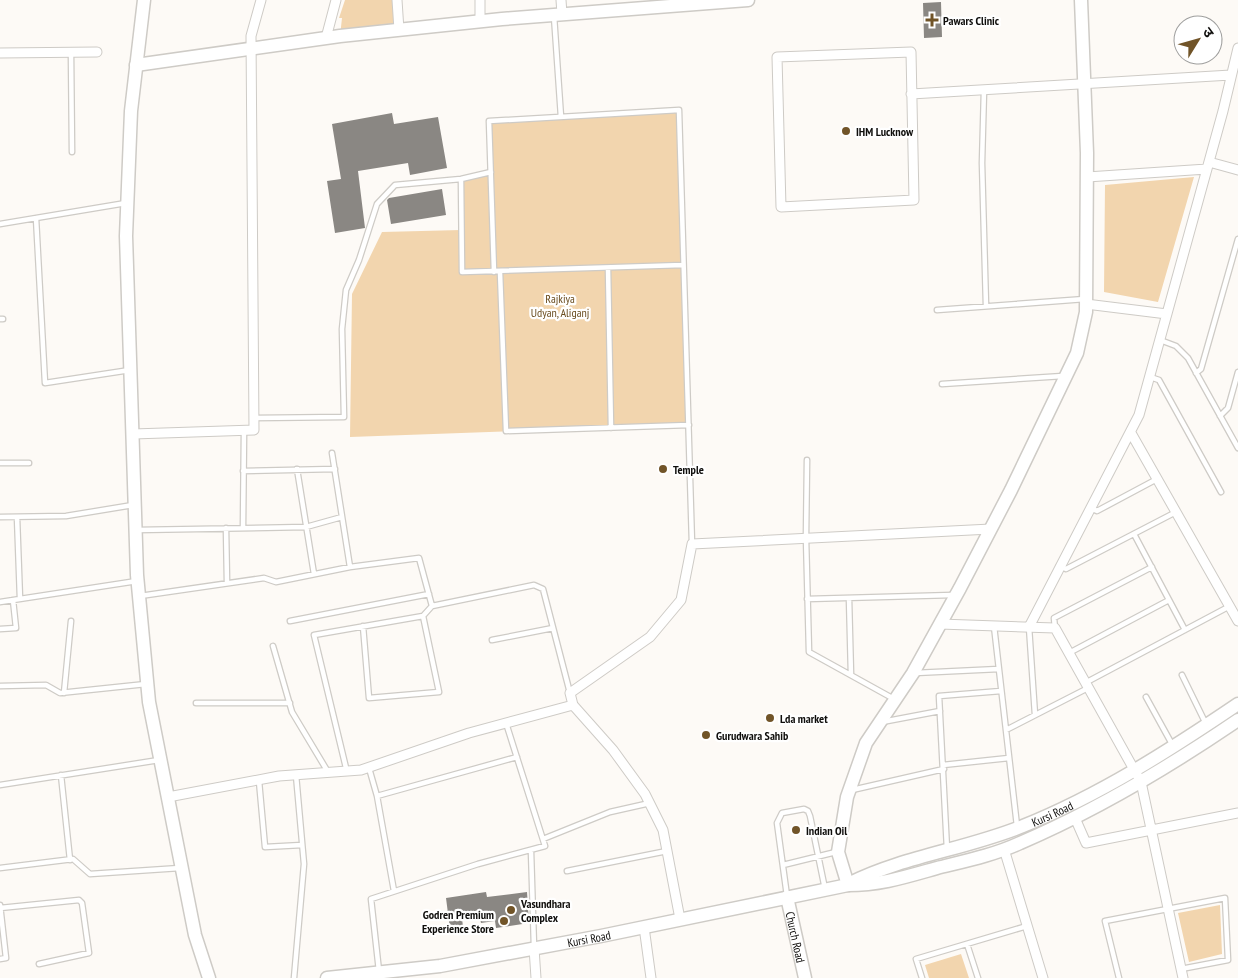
<svg xmlns="http://www.w3.org/2000/svg" width="1238" height="978" viewBox="0 0 1238 978" font-family="'PT Sans Narrow','Noto Sans Devanagari',sans-serif">
<style>
.green{fill:#f2d5ae}
.building{fill:#8a8783}
.lines{fill:none;stroke-linecap:round;stroke-linejoin:round}
.lane-casing{stroke:#cecbc6;stroke-width:7}
.street-casing{stroke:#cecbc6;stroke-width:11}
.secondary-casing{stroke:#cecbc6;stroke-width:15}
.lane{stroke:#fff;stroke-width:4.5}
.street{stroke:#fff;stroke-width:9}
.secondary{stroke:#fff;stroke-width:12}
.poi-dot{fill:#715428;stroke:#fff;stroke-width:2}
.labels{text-anchor:middle;dominant-baseline:central;stroke-width:4.5;stroke-linejoin:round;paint-order:stroke}
.poi-label{font-size:12px;font-weight:bold;fill:#0f0e0c;stroke:#fff;text-anchor:start}
.park-label{font-size:12px;fill:#6b4e21;stroke:#fff}
.street-label{font-size:12px;fill:#0f0e0c;stroke:#fff}
</style>
<rect width="100%" height="100%" fill="#fdfaf6"/>
<path class="green" d="M 345,0 L 397,0 L 399,30 L 340,36 L 342,18 L 339,18 Z
M 679,110 L 689,425 L 350,437 L 352,294 L 382,232 L 461,230 L 461,179 L 491,171 L 489,121 Z
M 1194,177 L 1158,302 L 1104,292 L 1105,185 Z
M 1220,905 L 1222,954 L 1189,962 L 1178,913 Z
M 961,954 L 969,978 L 929,978 L 925,965 Z"/>
<path class="building" d="M 941,2 L 942,37 L 924,38 L 923,3 Z
M 392,113 L 394,124 L 438,117 L 447,168 L 410,175 L 408,163 L 358,171 L 365,228 L 335,233 L 327,181 L 341,179 L 332,124 Z
M 442,189 L 446,215 L 391,224 L 387,200 L 389,198 Z
M 486,892 L 487,897 L 527,892 L 529,923 L 496,928 L 495,921 L 481,923 L 479,915 L 462,918 L 463,927 L 450,929 L 446,898 Z"/>
<g class="lines">
<g class="lane-casing">
<path id="lane" d="M 554,16 L 561,117
M 71,52 L 72,152
M 984,90 L 982,163 L 986,306
M 461,179 L 462,272 L 683,265
M 36,218 L 45,383 L 130,370
M 0,224 L 126,203
M 608,268 L 611,428
M 494,272 L 489,121 L 679,110 L 692,544
M 500,272 L 506,431 L 689,425
M 937,310 L 1085,299
M 0,319 L 3,319
M 1160,340 L 1176,346 L 1188,358 L 1238,448
M 1196,373 L 1201,369 L 1238,239
M 1150,377 L 1159,380 L 1221,492
M 942,384 L 1063,376
M 1220,416 L 1228,408 L 1238,372
M 254,418 L 344,417 L 342,329 L 346,290 L 359,260 L 377,204 L 395,185 L 461,179 L 491,172
M 332,453 L 350,567
M 807,460 L 806,538 L 809,652 L 894,699
M 0,463 L 29,463
M 297,469 L 314,574
M 243,471 L 335,469
M 1090,508 L 1097,511 L 1157,479
M 0,517 L 66,516 L 133,505
M 17,517 L 20,599
M 226,528 L 227,583
M 243,528 L 244,431
M 137,530 L 306,527 L 342,517
M 1134,534 L 1185,630
M 1059,566 L 1066,569 L 1176,512
M 140,596 L 264,578 L 276,582 L 350,567 L 419,558 L 432,606
M 849,598 L 851,675
M 807,599 L 953,595
M 0,602 L 137,581
M 290,621 L 429,594
M 363,626 L 369,698 L 439,692 L 423,616 L 432,606 L 534,585 L 543,589 L 570,693
M 994,626 L 1017,826
M 1029,627 L 1035,715
M 1055,628 L 1054,618 L 1152,567
M 0,629 L 16,628 L 13,600
M 492,640 L 553,628
M 273,646 L 292,712 L 328,772
M 1069,653 L 1169,600
M 915,673 L 999,669
M 1182,675 L 1206,724
M 1085,683 L 1230,606
M 0,686 L 46,685 L 60,693 L 146,684
M 64,693 L 71,621
M 1146,697 L 1173,746
M 196,703 L 290,703
M 882,722 L 940,711
M 1006,730 L 1088,688
M 943,765 L 1009,758
M 369,768 L 377,796 L 394,891
M 347,772 L 314,635 L 423,616
M 61,775 L 70,860
M 259,781 L 265,847 L 302,845
M 0,785 L 159,760
M 852,790 L 944,769
M 377,796 L 517,757
M 543,839 L 610,812 L 650,803
M 947,849 L 939,696 L 1001,691
M 531,851 L 534,947
M 783,865 L 836,852
M 0,868 L 73,859 L 90,874 L 180,868
M 567,871 L 667,851
M 787,896 L 777,823 L 782,813 L 804,809 L 808,811 L 810,816 L 825,889
M 0,905 L 6,958 L 0,959
M 0,908 L 79,900 L 82,903 L 89,953 L 39,964
M 967,944 L 978,978
M 379,971 L 371,899 L 478,864 L 545,846 L 506,723
M 294,978 L 304,864 L 296,775
M 922,978 L 916,959 L 1027,926
M 1119,978 L 1105,921 L 1225,898 L 1228,960 L 1181,969"/>
</g>
<g class="street-casing">
<path id="street" d="M 397,0 L 399,30
M 480,0 L 480,21
M 561,0 L 562,14
M 326,38 L 336,0
M 911,52 L 914,200 L 781,207 L 777,57 Z
M 0,53 L 97,52
M 911,94 L 1231,75
M 1209,162 L 1238,170
M 1087,177 L 1207,169
M 1086,304 L 1167,314
M 1131,433 L 1238,621
M 133,434 L 254,430 L 251,36 L 261,0
M 940,624 L 1055,628 L 1141,782 L 1183,978
M 1029,627 L 1139,415 L 1223,111 L 1238,48
M 168,797 L 279,776 L 361,770 L 469,733 L 573,705
M 1075,818 L 1086,843 L 1238,813
M 1004,849 L 1043,978
M 680,919 L 663,830 L 645,794 L 613,750 L 573,705 L 570,693 L 650,637 L 681,600 L 692,544 L 991,529
M 644,927 L 651,978
M 534,948 L 536,978"/>
</g>
<g class="secondary-casing">
<g id="secondary">
<path d="M 144,0 L 131,111 L 126,236 L 137,575 L 149,702 L 195,935 L 209,978"/>
<path d="M 136,65 L 340,36 L 502,19 L 748,0"/>
<path id="s1" d="M 850,883 C 904,856 967,849 1023,826 C 1100,795 1170,750 1238,704"/>
<path d="M 848,885 L 838,852 L 847,797 L 866,743 L 913,673 L 960,588 L 1011,490 L 1077,353 L 1086,312 L 1087,153 L 1081,0"/>
<path id="s2" d="M 787,897 L 805,978"/>
<path id="s3" d="M 327,978 L 440,966 L 601,936 L 848,885 C 881,885 905,877 937,868 C 965,861 994,855 1020,843 C 1097,810 1169,767 1238,720"/>
</g>
</g>
<use href="#lane" class="lane"/>
<use href="#street" class="street"/>
<use href="#secondary" class="secondary"/>
</g>
<g class="poi-dot">
<path d="M929.5 12.5h5v5h5v5h-5v5h-5v-5h-5v-5h5z"/>
<circle cx="846" cy="131" r="5"/>
<circle cx="663" cy="469" r="5"/>
<circle cx="770" cy="718" r="5"/>
<circle cx="706" cy="735" r="5"/>
<circle cx="796" cy="830" r="5"/>
<circle cx="511" cy="910" r="5"/>
<circle cx="504" cy="921" r="5"/>
</g>
<g class="labels">
<g class="poi-label">
<text x="943" y="20">Pawars Clinic</text>
<text x="856" y="131">IHM Lucknow</text>
<text x="673" y="469">Temple</text>
<text x="780" y="718">Lda market</text>
<text x="716" y="735">Gurudwara Sahib</text>
<text x="806" y="830">Indian Oil</text>
<text x="521" y="903">Vasundhara<tspan x="521" dy="14">Complex</tspan></text>
<text x="494" y="914" text-anchor="end">Godren Premium<tspan x="494" dy="14">Experience Store</tspan></text>
</g>
<g class="park-label">
<text x="560" y="298">Rajkiya<tspan x="560" dy="14">Udyan, Aliganj</tspan></text>
</g>
<g class="street-label">
<text stroke="none"><textPath href="#s1" startOffset="214">Kursi Road</textPath></text>
<text stroke="none"><textPath href="#s3" startOffset="265">Kursi Road</textPath></text>
<text stroke="none"><textPath href="#s2" startOffset="41">Church Road</textPath></text>
</g>
</g>
<g transform="translate(1198 40) rotate(53)"><circle r="24" fill="#ffffff" stroke="#9f9f9e"/>
<path d="M0-4L9 19L0 12L-9 19Z" fill="#715428"/>
<text y="-8" font-size="14" font-weight="bold" text-anchor="middle" fill="#0f0e0c">उ</text>
</g>
</svg>
